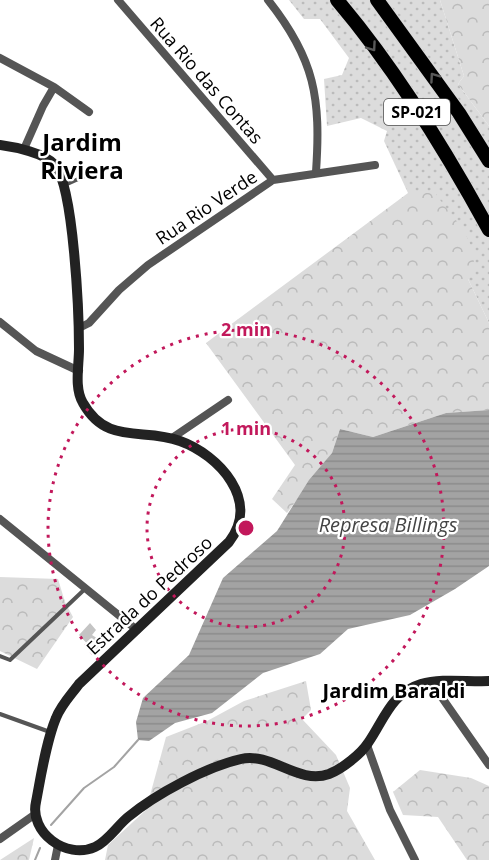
<svg xmlns="http://www.w3.org/2000/svg" width="489" height="860" viewBox="0 0 489 860" font-family="'Open Sans',sans-serif">
<style>
.grass{fill:url(#grass-dots)}
.forest{fill:url(#forest-crowns)}
.water{fill:url(#water-rules)}
.lines{fill:none;stroke-linecap:round;stroke-linejoin:round}
.stream{stroke:#a3a3a3;stroke-width:2}
.building{fill:#c4c4c4}
.motorway-casing{stroke:#dbdbdb;stroke-width:16}
.service{stroke:#555;stroke-width:4}
.minor{stroke:#555;stroke-width:8}
.secondary{stroke:#222;stroke-width:10}
.motorway{stroke:#000;stroke-width:14}
.oneway{stroke:#595959}
.ring{fill:none;stroke:#c2185b;stroke-width:3;stroke-dasharray:3 6}
.labels{text-anchor:middle;dominant-baseline:central;stroke-width:4.5;stroke-linejoin:round;paint-order:stroke}
.shield{fill:#fff;stroke:#4c4c4c;stroke-width:1.5}
.shield-label{font-size:16px;font-weight:bold;fill:#000}
.street-label{font-size:18px;fill:#000;stroke:#fff}
.water-label{font-size:20px;font-style:italic;fill:#444;stroke:#fff}
.neighbourhood-label{font-size:20px;font-weight:bold;fill:#000;stroke:#fff}
.district-label{font-size:24px;font-weight:bold;fill:#000;stroke:#fff}
.centre{fill:#c2185b;stroke:#fff;stroke-width:3}
.ring-label{font-size:18px;text-anchor:middle;font-weight:bold;fill:#c2185b;stroke:#fff;stroke-width:4.5;stroke-linejoin:round;paint-order:stroke}
</style>
<defs>
<pattern id="grass-dots" width="8" height="8" patternUnits="userSpaceOnUse" patternTransform="scale(1.5)"><rect width="8" height="8" fill="#dcdcdc"/><path d="M2 2h.1M6 6h.1" fill="none" stroke="#bbb" stroke-width="1.8" stroke-linecap="round"/></pattern>
<pattern id="forest-crowns" width="20" height="18" patternUnits="userSpaceOnUse" patternTransform="scale(1.5)"><rect width="20" height="18" fill="#dcdcdc"/><path d="M2 6a3 3 0 1 1 6 0M12 15a3 3 0 1 1 6 0" fill="none" stroke="#bbb"/></pattern>
<pattern id="water-rules" width="6" height="5" patternUnits="userSpaceOnUse" patternTransform="scale(1.5)"><rect width="6" height="5" fill="#a3a3a3"/><path d="M0 2.5h6" fill="none" stroke="#8b8b8b"/></pattern>
</defs>
<rect width="100%" height="100%" fill="#fff"/>
<path class="grass" d="M 289,0 L 440,0 L 464,76 L 458,84 L 489,126 L 489,323 L 468,279 L 435,193 L 408,193 L 384,141 L 387,131 L 361,118 L 327,126 L 324,79 L 342,75 L 349,58 L 320,19 L 304,19 Z"/>
<path class="forest" d="M 440,0 L 489,0 L 489,126 L 458,84 L 464,76 Z
M 408,193 L 435,193 C 452,217 488,250 468,279 L 489,323 L 489,410 L 446,413 L 373,437 L 340,429 L 332,453 L 287,513 L 272,499 L 295,465 L 206,343 Z
M 0,577 L 58,579 L 65,602 L 73,617 L 37,669 L 0,651 Z
M 306,681 L 311,710 L 302,719 L 336,755 L 350,788 L 347,811 L 375,860 L 105,860 L 108,845 L 146,810 L 166,737 L 207,721 L 244,701 Z
M 420,770 L 471,778 L 489,786 L 489,860 L 467,860 L 438,817 L 403,815 L 393,792 Z
M 34,838 L 29,860 L 0,860 Z"/>
<path class="water" d="M 489,410 L 489,566 L 455,589 L 410,615 L 348,629 L 320,654 L 263,673 L 212,713 L 175,723 L 149,741 L 138,740 L 136,722 L 143,698 L 189,655 L 223,578 L 277,531 L 309,480 L 332,453 L 340,429 L 373,437 L 446,413 Z"/>
<g class="lines">
<path class="stream" d="M 51,825 L 84,788 L 114,767 L 138,740
M 35,860 L 40,848"/>
</g>
<path class="building" d="M 90,623 L 96,630 L 92,635 L 106,644 L 95,652 L 79,635 Z"/>
<g class="lines">
<g class="motorway-casing">
<path id="motorway" d="M 337,0 C 394,67 447,153 489,230
M 377,0 L 459,113 L 489,161"/>
</g>
<path class="service" d="M 65,185 L 105,167
M 0,656 L 10,660 L 86,588
M 0,714 L 50,732"/>
<path class="minor" d="M 118,0 L 273,180
M 268,0 C 315,59 321,98 316,172
M 0,58 L 54,87 L 89,112
M 24,149 L 43,106 L 54,87
M 0,322 L 36,351 L 79,371
M 79,328 L 89,323 L 119,290 L 148,265 L 273,180 L 375,165
M 172,438 L 228,400
M 0,519 L 137,630
M 431,682 L 489,765
M 367,745 L 390,810 L 415,860
M 0,839 L 34,815
M 55,860 L 58,845"/>
<path class="secondary" d="M 0,145 C 15,147 45,153 55,165 C 74,188 79,315 79,349 C 79,366 74,388 83,403 C 107,446 144,427 180,441 C 219,455 261,501 229,542 L 79,684 C 71,695 61,705 56,718 C 46,742 41,776 36,802 C 29,832 66,860 95,847 C 108,841 117,826 128,817 C 156,794 206,767 241,759 C 272,752 298,785 329,774 C 342,769 361,754 368,743 C 384,720 391,693 421,684 C 441,678 468,682 489,681"/>
<use href="#motorway" class="motorway"/>
</g>
<defs><path id="oneway-chevron" d="M-2-3.5L2.5 0L-2 3.5" fill="none" stroke-width="1.6" stroke-linecap="round" stroke-linejoin="round" transform="scale(1.5)"/></defs>
<g class="oneway">
<use href="#oneway-chevron" transform="translate(372 47) rotate(55)"/>
<use href="#oneway-chevron" transform="translate(434 77) rotate(-125)"/>
</g>
<g class="ring">
<circle cx="246" cy="528" r="99"/>
<circle cx="246" cy="528" r="198"/>
</g>
<g class="labels">
<rect class="shield" x="384" y="99" width="66" height="26" rx="4.5"/>
<g class="shield-label">
<text x="417" y="112">SP-021</text>
</g>
<g class="street-label">
<text transform="translate(207 80) rotate(49)">Rua Rio das Contas</text>
<text transform="translate(206 207) rotate(-34)">Rua Rio Verde</text>
<text transform="translate(149 595) rotate(-43)">Estrada do Pedroso</text>
</g>
<g class="water-label">
<text x="388" y="524">Represa Billings</text>
</g>
<g class="neighbourhood-label">
<text x="394" y="690">Jardim Baraldi</text>
</g>
<g class="district-label">
<text x="82" y="141">Jardim<tspan x="82" dy="28">Riviera</tspan></text>
</g>
</g>
<circle cx="246" cy="528" r="9" class="centre"/>
<g class="ring-label">
<text x="246" y="336">2 min</text>
<text x="246" y="435">1 min</text>
</g>
</svg>
